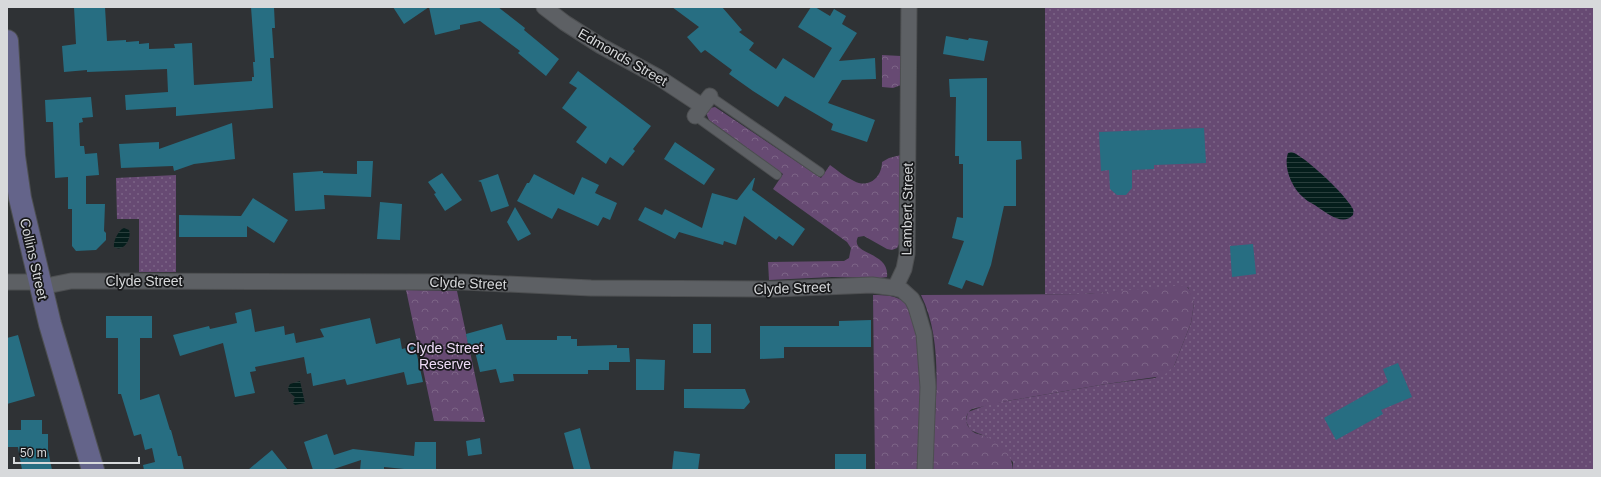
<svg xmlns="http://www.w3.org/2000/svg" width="1601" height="477" viewBox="0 0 1601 477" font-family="Helvetica,sans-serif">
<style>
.grass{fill:url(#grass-dots)}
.forest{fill:url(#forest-crowns)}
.water{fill:url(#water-rules)}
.building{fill:#276e82}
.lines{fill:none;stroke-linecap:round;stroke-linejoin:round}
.lane-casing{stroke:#4d4f51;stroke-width:10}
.street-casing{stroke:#4d4f51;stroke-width:17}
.secondary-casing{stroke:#4d4f51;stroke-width:24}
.lane{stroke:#5d6064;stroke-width:8}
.street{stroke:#5d6064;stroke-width:15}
.secondary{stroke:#64648a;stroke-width:22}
.labels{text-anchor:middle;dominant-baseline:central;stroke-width:3.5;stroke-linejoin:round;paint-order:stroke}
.street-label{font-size:14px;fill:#d7d9db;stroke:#18191b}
.park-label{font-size:14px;fill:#eedbf7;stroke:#18191b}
</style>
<defs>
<pattern id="grass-dots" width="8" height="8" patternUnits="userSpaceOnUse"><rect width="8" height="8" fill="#674a73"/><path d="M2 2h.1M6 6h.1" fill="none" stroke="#7c6486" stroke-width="1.8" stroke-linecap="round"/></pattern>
<pattern id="forest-crowns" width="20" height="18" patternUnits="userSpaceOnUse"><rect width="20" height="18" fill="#674a73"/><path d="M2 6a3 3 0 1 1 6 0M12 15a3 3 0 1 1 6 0" fill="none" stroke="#7c6486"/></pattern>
<pattern id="water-rules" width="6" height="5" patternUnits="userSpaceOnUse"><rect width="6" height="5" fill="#051e1c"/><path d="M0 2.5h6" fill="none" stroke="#293e3c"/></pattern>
</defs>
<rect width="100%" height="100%" fill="#2f3235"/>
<path class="grass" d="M 1045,7 L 1594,7 L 1594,470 L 1013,470 L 1013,462 L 985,436 L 970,430 L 966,421 L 968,412 L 989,404 L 1007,401 L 1106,384 L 1155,378 L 1174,366 L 1191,323 L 1194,303 L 1188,287 L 1084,294 L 1045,294 Z
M 176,175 L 176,272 L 139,272 L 139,219 L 117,219 L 116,178 Z"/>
<path class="forest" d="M 882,55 L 901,56 L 901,85 L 893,88 L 882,87 Z
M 715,107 L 821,178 L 830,165 C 837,170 845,177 854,181 C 869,189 882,177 882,162 L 889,158 L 901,155 L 899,244 L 897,248 L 892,250 L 887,249 L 864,236 L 858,237 C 849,255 890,251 887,277 L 880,278 L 832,277 L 769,280 L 768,262 L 844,261 L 849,258 L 851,248 L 847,242 L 773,189 L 783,174 L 709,120 L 706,113 L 710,108 Z
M 1186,285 L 1192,294 L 1194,303 L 1191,323 L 1174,366 L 1163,376 L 1106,384 L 1007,401 L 972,409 C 965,413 964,424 971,430 C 974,434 980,434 985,436 C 1000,443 1012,453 1013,470 L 931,470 C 934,415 946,345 921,295 L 1084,294 Z
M 406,290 L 457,291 L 485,422 L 434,421 Z
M 873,295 C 884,295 897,295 905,303 C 928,330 919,434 918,470 L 875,470 Z"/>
<path class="water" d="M 1291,152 C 1303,154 1348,197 1353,209 C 1354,212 1353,213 1353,215 C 1343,226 1328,214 1319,208 C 1314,204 1308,202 1304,198 C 1292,188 1283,168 1288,153 Z
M 124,228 L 129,230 C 132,238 124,253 114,247 C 113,242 118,230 124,228 Z
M 300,381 L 305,403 L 295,405 L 293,403 L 295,397 L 289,392 L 288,388 L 290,384 Z"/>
<path class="building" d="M 74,7 L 105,7 L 107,41 L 126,40 L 126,42 L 139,41 L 139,44 L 149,43 L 149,49 L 175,48 L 174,44 L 192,43 L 194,85 L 252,81 L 252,77 L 254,77 L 253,62 L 255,62 L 251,7 L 274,7 L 275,28 L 272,28 L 274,58 L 270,58 L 273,108 L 176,116 L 176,107 L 126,110 L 125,95 L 168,92 L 167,69 L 87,72 L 87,70 L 64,72 L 62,46 L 76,44 Z
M 393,7 L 498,7 L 525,28 L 524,30 L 559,59 L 546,76 L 518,53 L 520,51 L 480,21 L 460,25 L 460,29 L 435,35 L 429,7 L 404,24 Z
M 672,7 L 722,7 L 742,30 L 739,32 L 754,43 L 749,50 L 776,69 L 783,58 L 814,78 L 832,48 L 798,27 L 811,7 L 815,7 L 830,16 L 834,9 L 846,16 L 842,24 L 857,33 L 839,61 L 875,58 L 876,79 L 842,80 L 828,103 L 875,120 L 867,142 L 831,130 L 833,124 L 785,96 L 778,107 L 753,91 L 729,74 L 732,70 L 705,50 L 701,53 L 687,37 L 699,27 Z
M 946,36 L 968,40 L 969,38 L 988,41 L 984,61 L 943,54 Z
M 578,71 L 651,126 L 633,149 L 635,151 L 623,166 L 610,157 L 606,164 L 576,142 L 587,127 L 562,108 L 577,88 L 569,83 Z
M 987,78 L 987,141 L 1021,141 L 1022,159 L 1016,160 L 1016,206 L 1004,206 L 991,265 L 983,286 L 966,280 L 962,289 L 948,284 L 964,241 L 952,238 L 957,217 L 963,218 L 963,164 L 959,164 L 959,156 L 955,156 L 956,97 L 950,97 L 949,79 Z
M 91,97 L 93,117 L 82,118 L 83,122 L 79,123 L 80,146 L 84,146 L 85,154 L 97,153 L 99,175 L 86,176 L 86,204 L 105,204 L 104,231 L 106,233 L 106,240 L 96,250 L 76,251 L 72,246 L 72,209 L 68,209 L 68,177 L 55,178 L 53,122 L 46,122 L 45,100 Z
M 232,123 L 235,159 L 194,164 L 174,171 L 173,166 L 121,168 L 119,144 L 159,142 L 159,149 Z
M 1204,128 L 1206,163 L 1154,165 L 1154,169 L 1132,170 L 1132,188 L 1126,195 L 1117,195 L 1110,189 L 1109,170 L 1101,171 L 1099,132 Z
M 675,142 L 715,169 L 704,185 L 664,159 Z
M 357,161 L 373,161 L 371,197 L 324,195 L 325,209 L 295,211 L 293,173 L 323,171 L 323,173 L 357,174 Z
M 442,173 L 462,200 L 445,211 L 434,194 L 436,193 L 428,182 Z
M 498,174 L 509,206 L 491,212 L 481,182 L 478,181 Z
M 534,174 L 574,195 L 582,177 L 599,185 L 595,193 L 617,203 L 610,220 L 603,217 L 598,226 L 558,208 L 552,219 L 517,201 L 527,183 L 529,183 Z
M 754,178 L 755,178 L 752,190 L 805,229 L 793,246 L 779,236 L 776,240 L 744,216 L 736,245 L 724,241 L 723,245 L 679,232 L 675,239 L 638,220 L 645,207 L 662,215 L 665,209 L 702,228 L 712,193 L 737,200 Z
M 253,198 L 288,220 L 274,243 L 247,226 L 247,237 L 179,237 L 179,215 L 241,216 Z
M 380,202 L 402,204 L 400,240 L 377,239 Z
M 515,207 L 531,234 L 518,241 L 507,222 Z
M 1253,244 L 1256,274 L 1232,277 L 1230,246 Z
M 251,309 L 255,332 L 284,326 L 285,335 L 294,333 L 296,343 L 324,337 L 320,329 L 370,318 L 376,344 L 400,338 L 402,349 L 415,346 L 423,382 L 407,385 L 404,372 L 347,385 L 345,379 L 313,386 L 311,373 L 307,374 L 304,357 L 255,367 L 256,371 L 250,372 L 255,393 L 235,397 L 223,343 L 180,356 L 173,335 L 209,326 L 210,329 L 237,323 L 235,313 Z
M 106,316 L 152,316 L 152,338 L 140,338 L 140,400 L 159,394 L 170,430 L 171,430 L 178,456 L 181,456 L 184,470 L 144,470 L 143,465 L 155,462 L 152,448 L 145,450 L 141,434 L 134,436 L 121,394 L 118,394 L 118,338 L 106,338 Z
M 871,320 L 871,347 L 784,347 L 784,358 L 760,359 L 760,326 L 839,326 L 839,321 Z
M 502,324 L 506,340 L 557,340 L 557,336 L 571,336 L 571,339 L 577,339 L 577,346 L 617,345 L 617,348 L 629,348 L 630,362 L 609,362 L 609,370 L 588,370 L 588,374 L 513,374 L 514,381 L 500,383 L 496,369 L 480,372 L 474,347 L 469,349 L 466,334 Z
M 693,324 L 711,324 L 711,353 L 693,353 Z
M 18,335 L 35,396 L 7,404 L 7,338 Z
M 636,359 L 665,360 L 664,390 L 636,390 Z
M 1398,363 L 1412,397 L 1381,410 L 1383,414 L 1336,440 L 1324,418 L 1388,382 L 1383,369 Z
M 684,389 L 745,389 L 750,402 L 744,409 L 684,408 Z
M 21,420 L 42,420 L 42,434 L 48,434 L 48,450 L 52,470 L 22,470 L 18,447 L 7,447 L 7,430 L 21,430 Z
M 580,428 L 591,470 L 574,470 L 564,433 Z
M 327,434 L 334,455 L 353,449 L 414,456 L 415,442 L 436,442 L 436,470 L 414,470 L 384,467 L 384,470 L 360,470 L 361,460 L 331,470 L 313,470 L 304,442 Z
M 480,438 L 482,454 L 468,456 L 466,441 Z
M 272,450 L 288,470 L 248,470 Z
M 674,451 L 700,454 L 698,470 L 672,470 Z
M 835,454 L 866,454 L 866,470 L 835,470 Z"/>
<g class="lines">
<g class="lane-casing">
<path id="lane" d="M 710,96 L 820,172
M 695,116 L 777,175"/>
</g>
<g class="street-casing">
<path id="street" d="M 544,7 L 565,23 L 601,46 L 658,77 L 702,106
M 695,116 L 710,96
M 7,282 L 39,282
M 41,287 L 71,281 L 85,281 L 464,282 L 591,288 L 776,289 L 872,285 L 895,288 L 902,290 L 912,299 L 916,307 L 924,334 L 928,387 L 925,470
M 895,288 L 904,269 L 907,254 L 909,7"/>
</g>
<g class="secondary-casing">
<path id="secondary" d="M 7,41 L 14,156 L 20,198 L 50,324 L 93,470"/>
</g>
<use href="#lane" class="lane"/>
<use href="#street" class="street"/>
<use href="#secondary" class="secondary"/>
</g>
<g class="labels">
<g class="street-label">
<text transform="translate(623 57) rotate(30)">Edmonds Street</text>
<text transform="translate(907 209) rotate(-89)">Lambert Street</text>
<text transform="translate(34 259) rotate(77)">Collins Street</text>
<text x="144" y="281">Clyde Street</text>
<text transform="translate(468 283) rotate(2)">Clyde Street</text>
<text transform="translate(792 288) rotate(-2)">Clyde Street</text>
</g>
<g class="park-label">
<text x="445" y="348">Clyde Street<tspan x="445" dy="16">Reserve</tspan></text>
</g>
</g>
<rect width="1601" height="477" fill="none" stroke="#d7d9db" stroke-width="16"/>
<path d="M14 457v6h125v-6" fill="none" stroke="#d7d9db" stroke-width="2"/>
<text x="20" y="457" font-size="12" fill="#d7d9db" stroke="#18191b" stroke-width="3" paint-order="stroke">50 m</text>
</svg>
